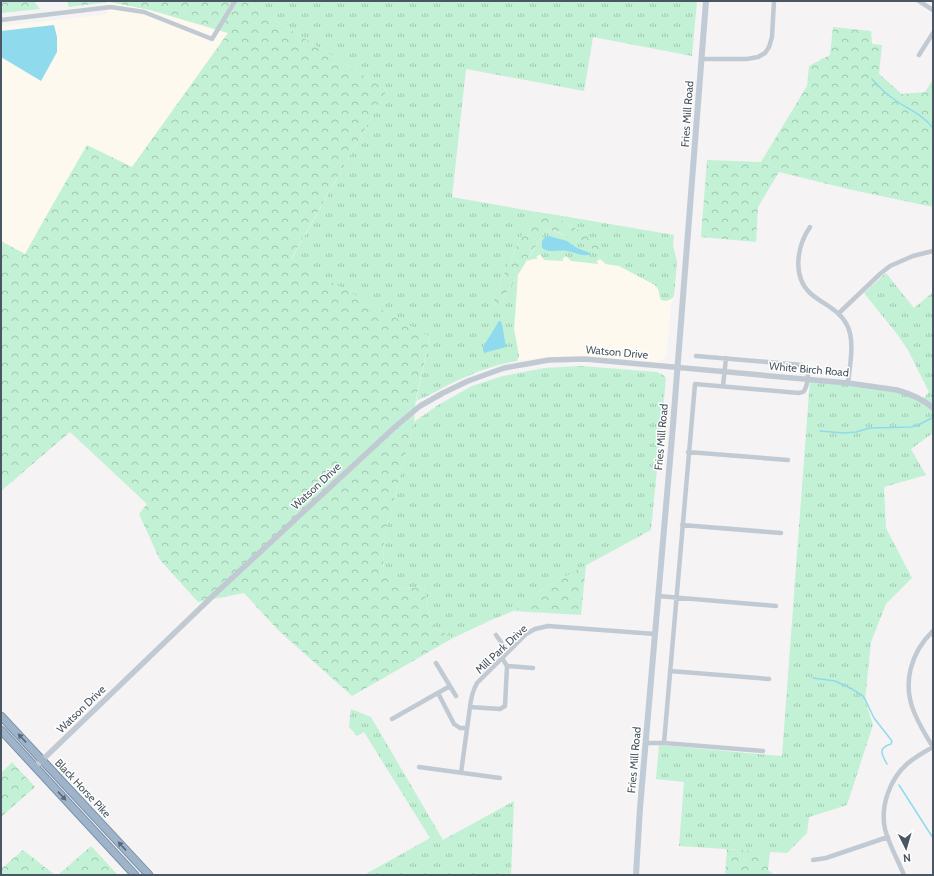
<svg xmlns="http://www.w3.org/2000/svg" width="934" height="876" viewBox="0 0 934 876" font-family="Cabin,sans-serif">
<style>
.commercial{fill:#fdf9ef}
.grass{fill:url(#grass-tufts)}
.forest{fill:url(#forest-crowns)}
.water{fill:#90daee}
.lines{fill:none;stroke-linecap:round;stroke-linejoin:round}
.stream{stroke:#90daee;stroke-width:1.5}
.trunk-casing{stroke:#7690ad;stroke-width:9}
.minor{stroke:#c1cad2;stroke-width:4.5}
.tertiary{stroke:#c1cad2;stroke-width:5.5}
.secondary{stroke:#c1cbd6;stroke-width:6}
.trunk{stroke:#9fb4c9;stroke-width:7}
.oneway{fill:#5b6976}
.labels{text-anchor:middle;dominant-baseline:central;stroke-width:3;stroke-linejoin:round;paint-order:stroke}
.street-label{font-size:11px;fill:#4a5661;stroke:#fff}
</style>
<defs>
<pattern id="grass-tufts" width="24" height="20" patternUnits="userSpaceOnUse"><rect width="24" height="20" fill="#c3f1d5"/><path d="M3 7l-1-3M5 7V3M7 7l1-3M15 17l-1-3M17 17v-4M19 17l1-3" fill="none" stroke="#a0c6b0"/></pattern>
<pattern id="forest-crowns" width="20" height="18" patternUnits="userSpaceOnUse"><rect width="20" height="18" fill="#c3f1d5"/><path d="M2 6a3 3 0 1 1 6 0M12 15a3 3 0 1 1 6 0" fill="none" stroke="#a0c6b0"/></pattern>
</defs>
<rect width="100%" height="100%" fill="#f5f3f3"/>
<path class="commercial" d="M 109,2 L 150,10 L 228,33 L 132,167 L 53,204 L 25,254 L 1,241 L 1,26 L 107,14 Z
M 540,254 L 562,259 L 566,256 L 596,261 L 600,259 L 606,264 L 619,266 L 655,285 L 658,289 L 660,293 L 672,299 L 674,296 L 671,305 L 667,352 L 665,357 L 662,360 L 657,362 L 575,356 L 545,357 L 517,361 L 519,356 L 514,329 L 518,275 L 527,261 L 533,259 Z"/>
<path class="grass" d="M 244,1 L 697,1 L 692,56 L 593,37 L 584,91 L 466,69 L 452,197 L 536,212 L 526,226 L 500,283 L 494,294 L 494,302 L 497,305 L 500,304 L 518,275 L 514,329 L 519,356 L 517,361 C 495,364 471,374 452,383 C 440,389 428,396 416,401 L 430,337 L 291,260 L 387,90 Z
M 551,214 L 674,235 L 673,246 L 677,261 L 674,296 C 671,300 667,302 661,300 C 658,295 661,292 655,285 L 619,266 L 606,264 L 600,259 L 597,261 L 598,264 L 571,261 L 566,256 L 562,259 L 564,261 L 544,260 L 540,254 L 536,257 L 538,259 L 533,259 L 527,261 L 546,229 C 565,234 579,241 597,251 L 585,234 Z
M 886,273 L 914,308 L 933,292 L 933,433 L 911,449 L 926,475 L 884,487 L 886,528 L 912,578 L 886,604 L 871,642 L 865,700 L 873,725 L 847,805 L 809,817 L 807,833 L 787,853 L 679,846 L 684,782 L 656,779 L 659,745 L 782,756 L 810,379 L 892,388 L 923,399 L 929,392 L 908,350 L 897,334 L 864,293 Z
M 581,366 L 657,372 L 663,375 L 666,378 L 651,530 L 546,587 L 513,611 L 489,621 L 453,638 L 431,625 L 424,588 L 397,587 L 383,577 L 384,539 L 414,422 L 438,405 L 472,386 L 503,376 L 544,368 Z
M 351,709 L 371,717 L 443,840 L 514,801 L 511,875 L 364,875 L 430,838 L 364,732 L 357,736 L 349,727 Z"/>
<path class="forest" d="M 1,1 L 34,1 L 40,9 L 1,13 Z
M 67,1 L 244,1 L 387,90 L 291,259 L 430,337 L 416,398 L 414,422 L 384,539 L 383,576 L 397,587 L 424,588 L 431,625 L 453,638 L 352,696 L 278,630 L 244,593 L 198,602 L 160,560 L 139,514 L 147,504 L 70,432 L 1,491 L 1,241 L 25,254 L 53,204 L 87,145 L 132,167 L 228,33 L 150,10 L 109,2 L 69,7 Z
M 833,27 L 871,31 L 872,44 L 882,45 L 879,74 L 902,94 L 925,92 L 932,81 L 933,82 L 933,207 L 848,189 L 779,172 L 758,207 L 756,242 L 701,237 L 707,160 L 761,162 L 807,86 L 809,66 L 830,55 Z
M 536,212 L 551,214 L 585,234 L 599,244 L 600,250 L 597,251 C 580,242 564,233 546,229 L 500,304 L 497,305 L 494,302 L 494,294 L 500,283 L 526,226 Z
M 586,565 L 581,615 L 513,611 L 546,587 Z
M 12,762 L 35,787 L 1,817 L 1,773 Z
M 91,846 L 118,875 L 58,875 Z
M 727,849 L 770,852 L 768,870 L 774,875 L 725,875 Z
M 23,850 L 55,875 L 1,875 L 1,869 Z"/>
<path class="water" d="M 54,25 L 57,37 L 57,52 L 41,81 L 1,57 L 1,31 Z
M 549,236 L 567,241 L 577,248 L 590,253 L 591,254 C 584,258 575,252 567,251 C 558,249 550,254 542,248 L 542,241 L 545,237 Z
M 499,321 L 501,321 L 503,329 L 506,347 L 484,353 L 483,350 L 483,347 Z"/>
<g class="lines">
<path class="stream" d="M 872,79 C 879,87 886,94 895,100 C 909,110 922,114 933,128
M 820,431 L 844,433 L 856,432 L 870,428 L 911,427 L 918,425 L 932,418
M 813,678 L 835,681 L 852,689 L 863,696 L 865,699 L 874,718 L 892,741 L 891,744 C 877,748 882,755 887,764
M 899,785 L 933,838"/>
<g class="trunk-casing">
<path id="trunk" d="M 1,716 L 149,875
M 1,730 L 135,875"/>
</g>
<path class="minor" d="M 919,1 L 933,10
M 1,20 L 111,7 L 144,12 L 212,39 L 235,1
M 919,55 L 933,33
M 701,59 L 747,59 L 758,57 L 765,53 L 769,47 L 772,37 L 774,1
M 810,227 C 797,246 792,276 810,293 C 822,304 839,309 847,325 C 855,340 850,365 848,383
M 839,313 L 880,274 L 890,266 L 913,256 L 933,251
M 723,386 L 726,358
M 688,452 L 788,460
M 682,525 L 781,533
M 658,596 L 776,606
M 933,631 C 911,652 902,683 914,712 C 919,724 926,736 933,747
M 496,635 L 508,652
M 436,663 L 456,696
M 507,666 L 533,668
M 670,671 L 769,679
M 438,693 L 454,724 L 460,728 L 467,728
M 470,707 L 500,709 L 505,706 L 507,666 L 502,658
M 392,719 L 450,686
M 646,743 L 664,743 L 763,751
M 664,743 L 695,384 L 799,393 C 800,392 802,393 803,392 C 807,389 809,374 807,370 C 806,367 805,367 802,365 L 696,356
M 419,767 L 500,778
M 461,773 L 470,707 C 471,698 473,690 477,683 L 526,634 L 535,629 L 548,626 L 655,634
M 813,860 L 826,858 L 888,837
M 904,875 C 898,860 889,845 885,829 C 880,806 890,779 907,764 C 915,757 924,752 933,747"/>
<path class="tertiary" d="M 35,767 L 217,592 L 396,426 L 420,406 L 443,393 L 468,381 L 504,368 L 549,360 L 585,359 L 848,383 L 897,390 C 911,394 923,399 933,408"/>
<path class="secondary" d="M 636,875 L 640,808 L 673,425 L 706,1"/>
<use href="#trunk" class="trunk"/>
</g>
<defs><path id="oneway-solid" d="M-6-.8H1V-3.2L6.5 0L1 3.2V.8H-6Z"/></defs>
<g class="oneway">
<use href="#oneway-solid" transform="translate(22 738) rotate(-133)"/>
<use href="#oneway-solid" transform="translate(62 796) rotate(47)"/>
<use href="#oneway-solid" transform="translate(122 846) rotate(-133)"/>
</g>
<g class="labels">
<g class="street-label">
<text transform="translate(687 114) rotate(-86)">Fries Mill Road</text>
<text transform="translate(617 352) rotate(5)">Watson Drive</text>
<text transform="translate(809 369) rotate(5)">White Birch Road</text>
<text transform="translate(661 437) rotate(-85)">Fries Mill Road</text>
<text transform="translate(316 486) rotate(-43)">Watson Drive</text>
<text transform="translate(501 649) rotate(-43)">Mill Park Drive</text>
<text transform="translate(81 709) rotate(-44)">Watson Drive</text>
<text transform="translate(634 760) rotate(-85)">Fries Mill Road</text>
<text transform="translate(83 788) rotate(47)">Black Horse Pike</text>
</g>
</g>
<rect width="934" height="876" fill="none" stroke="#4a5661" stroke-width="4"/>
<g transform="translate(906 848) rotate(175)" stroke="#ffffff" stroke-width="3" paint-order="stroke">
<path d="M0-3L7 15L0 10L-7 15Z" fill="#4a5661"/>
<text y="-6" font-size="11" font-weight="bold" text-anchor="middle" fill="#4a5661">N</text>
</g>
</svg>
